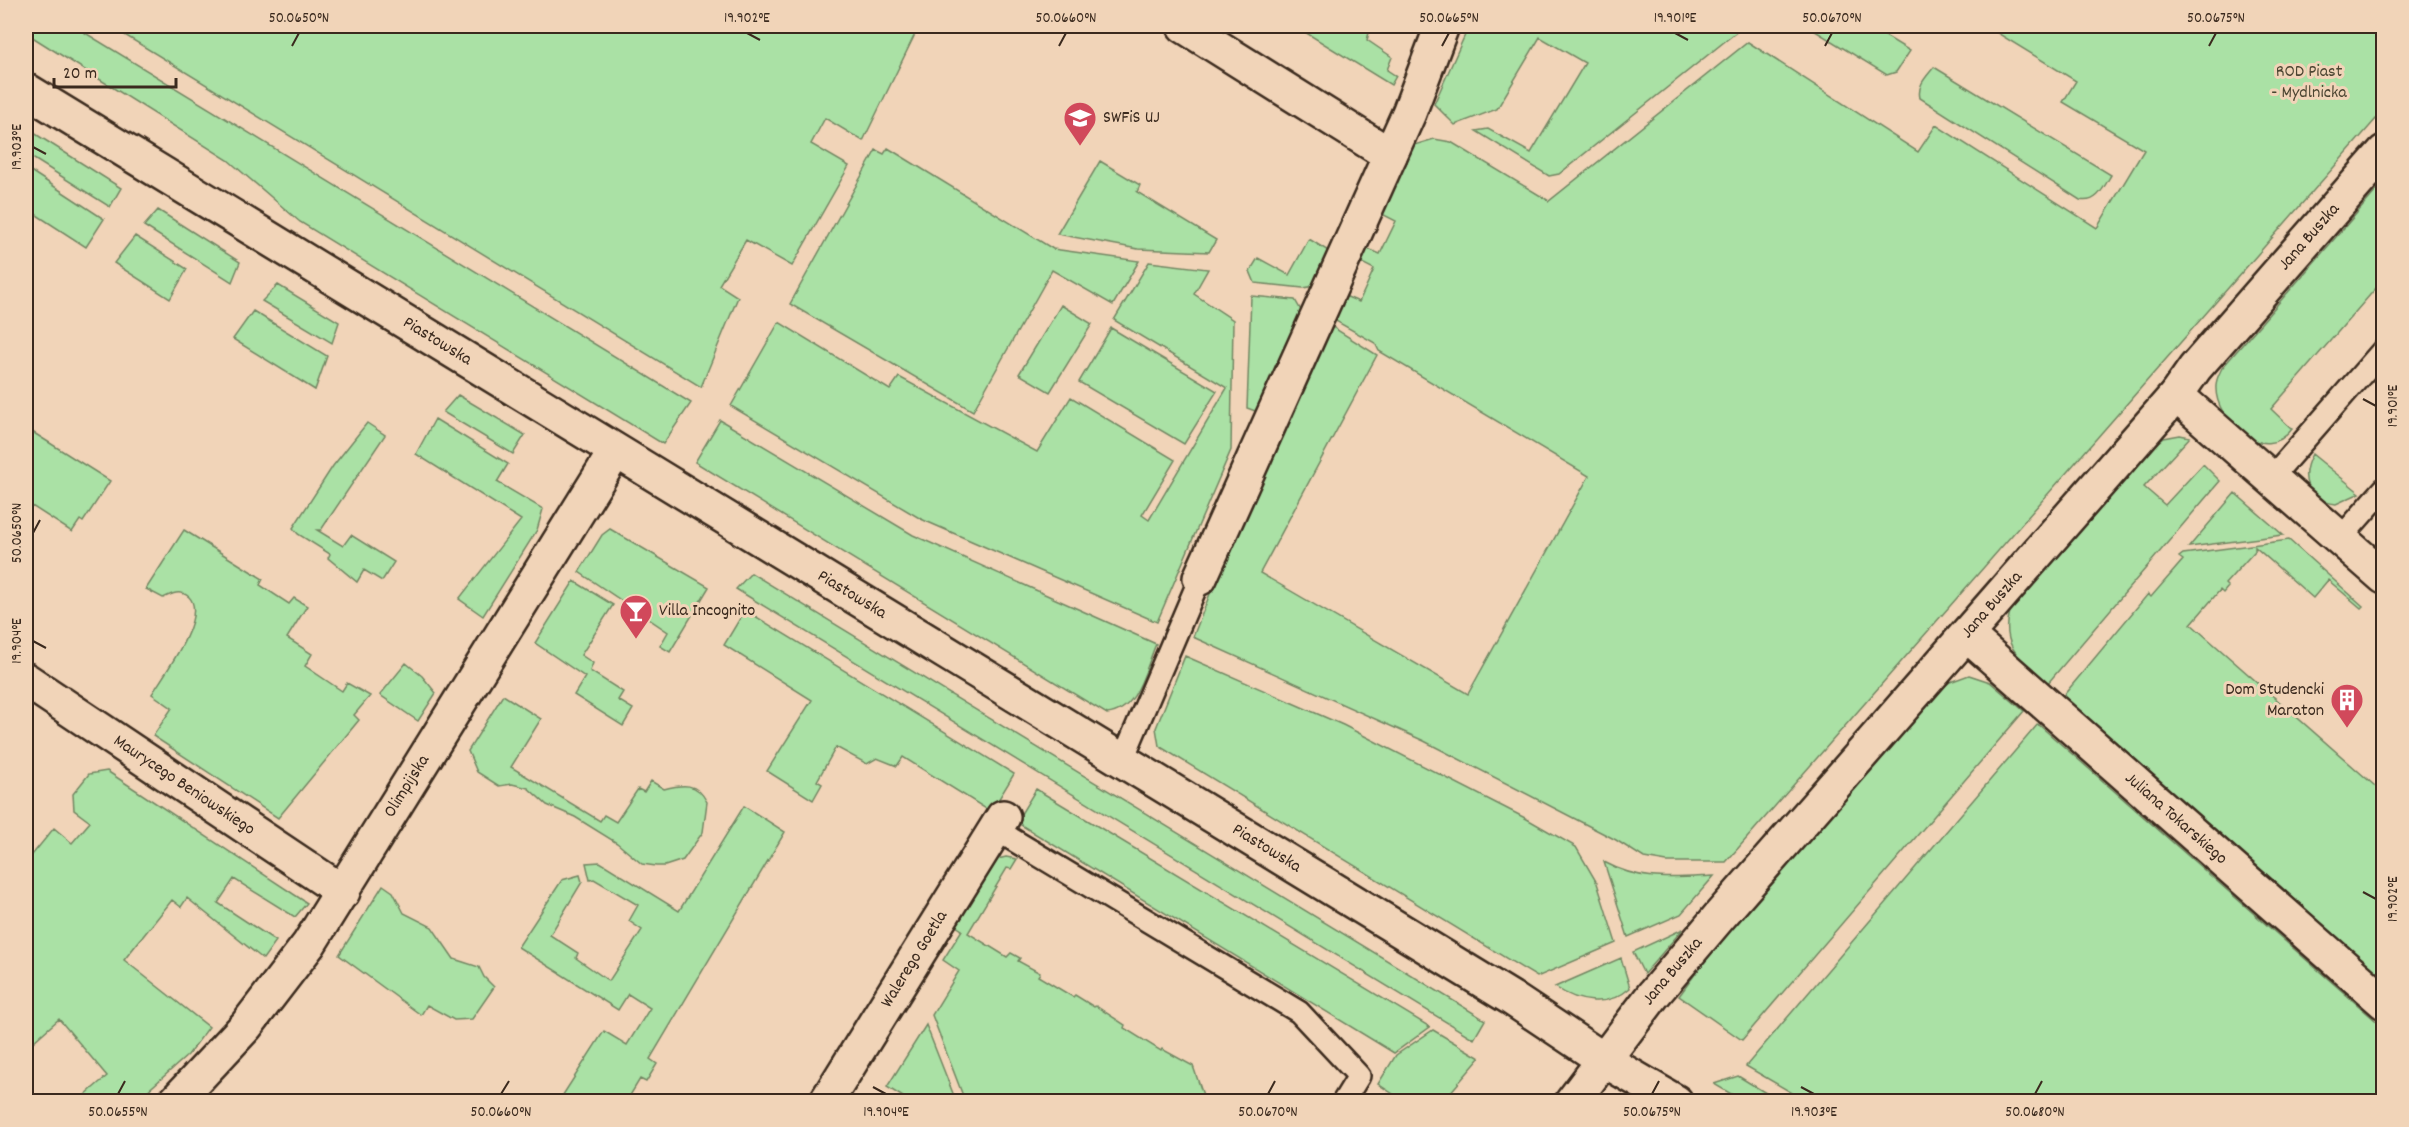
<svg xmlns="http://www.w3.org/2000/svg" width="2409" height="1127" viewBox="0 0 2409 1127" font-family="Dekko,sans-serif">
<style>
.green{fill:#aae1a5;stroke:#728662;stroke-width:1.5}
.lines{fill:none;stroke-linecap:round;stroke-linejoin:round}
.service-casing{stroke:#3b2a1e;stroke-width:26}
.minor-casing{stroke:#3b2a1e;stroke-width:38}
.tertiary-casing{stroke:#3b2a1e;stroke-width:38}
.service{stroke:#f1d4b8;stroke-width:21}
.minor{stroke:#f1d4b8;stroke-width:33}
.tertiary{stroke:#f1d4b8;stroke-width:33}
.ticks{fill:none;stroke:#3b2a1e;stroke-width:2}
.labels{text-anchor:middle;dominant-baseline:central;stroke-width:6;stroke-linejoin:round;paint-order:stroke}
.park-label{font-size:18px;fill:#4c4532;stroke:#f1d4b8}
.poi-label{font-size:18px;fill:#3b2a1e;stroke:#f1d4b8;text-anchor:start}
.street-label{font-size:18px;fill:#3b2a1e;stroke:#f1d4b8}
.neatline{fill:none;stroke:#3b2a1e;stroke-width:2}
.ticks-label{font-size:15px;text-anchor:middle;fill:#3b2a1e}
</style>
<rect width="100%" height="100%" fill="#f1d4b8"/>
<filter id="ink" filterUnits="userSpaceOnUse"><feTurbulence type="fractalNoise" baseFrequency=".0167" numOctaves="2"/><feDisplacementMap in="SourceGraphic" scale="12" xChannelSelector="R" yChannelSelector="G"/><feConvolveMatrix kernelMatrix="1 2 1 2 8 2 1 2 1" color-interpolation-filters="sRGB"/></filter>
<g filter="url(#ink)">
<path class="green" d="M 26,26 L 74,26 L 691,403 L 663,444 L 300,222 L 228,160 L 26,33 Z
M 110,26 L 919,26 L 863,141 L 825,118 L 811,144 L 849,166 L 792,266 L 746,240 L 719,285 L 738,297 L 701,387 Z
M 1295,26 L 1371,26 L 1367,40 L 1392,57 L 1387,70 L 1396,76 L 1391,85 Z
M 1469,26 L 1744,26 L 1559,174 L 1549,176 L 1476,131 L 1488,129 L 1531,153 L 1585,63 L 1540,37 L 1497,109 L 1455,125 L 1434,104 Z
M 1807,26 L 1869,26 L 1910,51 L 1896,72 L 1887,75 Z
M 1986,26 L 2383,26 L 2383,111 L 1726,862 L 1667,862 L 1644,858 L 1616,840 L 1424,741 L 1193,637 L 1213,586 L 1331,326 L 1377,355 L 1260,573 L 1468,694 L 1589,476 L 1379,351 L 1375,343 L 1334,320 L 1345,296 L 1359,302 L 1374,269 L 1360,262 L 1366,248 L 1380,254 L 1396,221 L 1382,214 L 1414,145 L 1434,139 L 1451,142 L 1549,201 L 1748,42 L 1918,152 L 1936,125 L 2097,228 L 2144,150 L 2063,102 L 2076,81 Z
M 1934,67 L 2111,175 C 2104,187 2097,204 2080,200 L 1920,98 C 1917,85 1926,77 1934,67 Z
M 26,128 L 121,188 L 110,207 L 26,154 Z
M 888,148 L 1053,249 L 1139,261 L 1113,305 L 1052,270 L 973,411 L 790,304 L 876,150 L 884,154 Z
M 1100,161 L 1140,185 L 1137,192 L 1216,240 L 1209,252 L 1138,249 L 1057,234 Z
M 26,168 L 104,219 L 86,247 L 26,208 Z
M 2383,183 L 2383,280 L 2271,409 L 2292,429 C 2264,466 2214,420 2216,386 C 2216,379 2219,374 2222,368 Z
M 158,210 L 240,262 L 232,282 L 144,226 Z
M 135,236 L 187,269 L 170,299 L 114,263 Z
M 1309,239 L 1330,252 L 1315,286 L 1303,288 L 1255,283 L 1250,271 L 1258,258 L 1289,275 Z
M 1149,262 L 1208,269 L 1194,294 L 1233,320 L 1231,450 L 1157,622 L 921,519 L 731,406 L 779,322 L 890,390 L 899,377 L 1037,452 L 1071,397 L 1175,460 L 1142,515 L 1149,520 L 1227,388 L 1114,320 Z
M 278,285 L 339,322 L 332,343 L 262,301 Z
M 1251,296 L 1295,300 L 1303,314 L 1258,412 L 1247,408 Z
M 1061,305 L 1092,324 L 1050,392 L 1019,374 Z
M 253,311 L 327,356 L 315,390 L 233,339 Z
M 1111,328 L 1217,391 L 1184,444 L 1079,382 Z
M 458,395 L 525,435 L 513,454 L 443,412 Z
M 435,419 L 508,464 L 497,482 L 543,509 L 537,530 L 483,616 L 459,599 L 521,520 L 416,454 Z
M 720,420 L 913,535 L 1156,644 C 1145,669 1138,711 1107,714 L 695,462 Z
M 367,423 L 385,435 L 321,530 L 317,530 L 343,546 L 351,535 L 394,562 L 382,581 L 364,570 L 357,582 L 328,558 L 330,554 L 298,534 L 293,528 L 333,466 Z
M 26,428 L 110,481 L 83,522 L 80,520 L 72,532 L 32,506 L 28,513 L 26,511 Z
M 2180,435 L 2190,437 L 2144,487 L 2165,505 L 2203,464 L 2220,481 L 2048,683 C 2022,660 2000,649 2010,611 L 2149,450 L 2164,438 Z
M 2312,454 L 2360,493 L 2336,504 C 2306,500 2299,478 2312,454 Z
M 2235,493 L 2283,535 L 2189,547 Z
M 610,529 L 709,587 L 670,652 L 660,646 L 668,632 L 579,572 L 602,535 Z
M 184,530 L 263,579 L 260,585 L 289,604 L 294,598 L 307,606 L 287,638 L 312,654 L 305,666 L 342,691 L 347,683 L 370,696 L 354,715 L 359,720 L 278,818 L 153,736 L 172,708 L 152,694 C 163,676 208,616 189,597 C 180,589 171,594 163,598 L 146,589 Z
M 2289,540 L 2363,606 L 2361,608 L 2328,580 L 2313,598 L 2255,547 L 2255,551 L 2225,584 L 2228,587 L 2223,593 L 2220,590 L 2191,624 L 2383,793 L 2383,977 L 2063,696 L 2148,594 L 2151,597 L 2183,560 L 2179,557 L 2183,554 Z
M 751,573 L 1485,1020 L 1474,1039 L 736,589 Z
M 574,581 L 613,605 L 581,655 L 593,663 L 590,671 L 623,692 L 618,700 L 633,709 L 623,726 L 574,695 L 585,677 L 535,643 Z
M 745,610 L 1014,774 L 991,812 L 903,757 L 897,766 L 877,758 L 867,764 L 836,747 L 817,781 L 822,784 L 813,800 L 767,771 L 812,700 L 724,645 Z
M 1185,656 L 1343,725 L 1527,819 L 1576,847 L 1597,883 L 1616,943 L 1537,977 L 1159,746 L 1156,728 Z
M 406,663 L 422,676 L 436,693 L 418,721 L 380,695 Z
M 1969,675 L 1990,682 L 2024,711 L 1742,1040 L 1679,996 L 1726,932 L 1936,693 L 1950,682 Z
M 503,695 L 541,719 L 511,767 L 600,821 L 604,815 L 616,822 L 638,789 L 644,792 L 651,781 L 664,789 C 683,784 697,782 707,802 L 703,832 L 683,860 L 665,866 L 656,866 L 642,864 L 617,843 L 575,817 L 547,805 L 528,788 L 512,784 L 499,786 L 477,772 L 468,751 Z
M 2038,724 L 2383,1027 L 2383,1101 L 1806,1101 L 1746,1066 Z
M 107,771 L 307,903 L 295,917 L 234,879 L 218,903 L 276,941 L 263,959 L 187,898 L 181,907 L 172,900 L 124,960 L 209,1027 L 188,1055 L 136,1101 L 78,1101 L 107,1076 L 59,1019 L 26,1048 L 26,850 L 32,855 L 54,828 L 72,843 L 90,822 L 74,810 L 73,794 L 89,774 Z
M 1036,789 L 1430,1027 L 1394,1053 L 1016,822 Z
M 744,806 L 785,832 L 650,1059 L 657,1064 L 646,1082 L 640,1079 L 629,1097 L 634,1101 L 559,1101 L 604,1031 L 627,1045 L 650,1008 L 628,994 L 618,1010 L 518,947 L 562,880 L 580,875 L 582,882 L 550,935 L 578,953 L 576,958 L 609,981 L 642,930 L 629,921 L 638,905 L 594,879 L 590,880 L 586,863 L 600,862 L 679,911 Z
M 1006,857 L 1017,859 L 1011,869 L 1007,868 L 968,933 L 1007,957 L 1011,953 L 1020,958 L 1018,961 L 1040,973 L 1038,976 L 1073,997 L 1075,995 L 1094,1007 L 1096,1006 L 1125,1025 L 1124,1028 L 1161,1051 L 1162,1049 L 1193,1066 L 1205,1101 L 965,1101 L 932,1015 L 959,971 L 943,960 L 962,930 L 956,926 L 998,859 Z
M 1604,862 C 1641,882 1672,878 1714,876 L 1681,914 L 1628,937 Z
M 383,885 L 393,892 L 404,913 L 432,927 L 454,959 L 479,967 L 484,977 L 494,987 L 472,1019 L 454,1020 L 427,1005 L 421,1015 L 339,955 Z
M 1683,929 L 1644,974 L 1633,952 Z
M 1621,958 L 1630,988 C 1608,1008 1579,1003 1555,987 Z
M 926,1025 L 956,1101 L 900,1101 L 903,1097 L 887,1087 Z
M 1433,1030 L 1480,1058 L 1443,1101 L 1393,1101 L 1396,1096 L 1378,1084 L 1396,1055 Z
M 1738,1076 L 1779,1101 L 1743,1101 L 1714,1084 Z"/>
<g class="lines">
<g class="service-casing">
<path id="service" d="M 2271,478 L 2384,349
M 2340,539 L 2384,489
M 1122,761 L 1200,578
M 995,829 L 1299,1012 L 1359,1076 L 1343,1102"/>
</g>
<g class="minor-casing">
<g id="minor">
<path d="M 1184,26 L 1390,155"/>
<path d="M 2176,395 L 2384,577"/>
<path d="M 1200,578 L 1409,113 L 1442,26"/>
<path id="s1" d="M 1967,635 L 2384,1002"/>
<path id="s2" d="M 26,680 L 343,892"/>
<path id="s3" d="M 175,1102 L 246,1026 L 309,944 L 615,452"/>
<path id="s4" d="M 826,1102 L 1003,817"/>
<path id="s5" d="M 1572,1102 L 1653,995 L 1719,917 L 2176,395 L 2195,368 L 2384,152"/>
</g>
</g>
<g class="tertiary-casing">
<g id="tertiary">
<path id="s6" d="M 26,90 L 1511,998 L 1604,1060 L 1676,1102"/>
</g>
</g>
<use href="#service" class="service"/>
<use href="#minor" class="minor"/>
<use href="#tertiary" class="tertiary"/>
</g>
</g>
<path class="ticks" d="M 747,33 L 760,40M 1675,33 L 1688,40M 292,46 L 299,33M 1059,46 L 1066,33M 1442,46 L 1449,33M 1825,46 L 1832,33M 2209,46 L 2216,33M 33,147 L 46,154M 2363,399 L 2376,406M 33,533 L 40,520M 33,641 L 46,648M 2363,892 L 2376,899M 873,1087 L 886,1094M 1801,1087 L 1814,1094M 118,1094 L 125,1081M 501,1094 L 509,1081M 1268,1094 L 1275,1081M 1652,1094 L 1659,1081M 2035,1094 L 2042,1081"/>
<defs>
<g id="university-pin" transform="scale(1.725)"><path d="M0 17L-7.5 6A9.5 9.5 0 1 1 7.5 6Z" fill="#d1495b" stroke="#f1d4b8"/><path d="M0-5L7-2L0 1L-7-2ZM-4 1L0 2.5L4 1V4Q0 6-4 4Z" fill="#fff"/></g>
<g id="bar-pin" transform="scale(1.725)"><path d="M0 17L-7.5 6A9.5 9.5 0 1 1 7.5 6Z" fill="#d1495b" stroke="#f1d4b8"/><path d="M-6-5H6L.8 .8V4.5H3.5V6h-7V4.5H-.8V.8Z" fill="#fff"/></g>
<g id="building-pin" transform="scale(1.725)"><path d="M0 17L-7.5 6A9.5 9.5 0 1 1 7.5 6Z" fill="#d1495b" stroke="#f1d4b8"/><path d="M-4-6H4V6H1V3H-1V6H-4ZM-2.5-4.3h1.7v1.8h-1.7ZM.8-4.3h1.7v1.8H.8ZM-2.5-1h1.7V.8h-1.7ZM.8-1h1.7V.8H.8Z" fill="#fff"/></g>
</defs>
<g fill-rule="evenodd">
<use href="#university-pin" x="1080" y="118"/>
<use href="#bar-pin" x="636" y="611"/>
<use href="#building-pin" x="2347" y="700"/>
</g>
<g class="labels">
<g class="park-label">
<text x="2309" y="72">ROD Piast<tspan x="2309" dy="21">- Mydlnicka</tspan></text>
</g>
<g class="poi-label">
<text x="1103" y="118">SWFiS UJ</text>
<text x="659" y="611">Villa Incognito</text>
<text x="2324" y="690" text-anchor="end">Dom Studencki<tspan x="2324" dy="21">Maraton</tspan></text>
</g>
<g class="street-label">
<text stroke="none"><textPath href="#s5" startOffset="1137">Jana Buszka</textPath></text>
<text stroke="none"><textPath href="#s6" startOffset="482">Piastowska</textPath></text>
<text stroke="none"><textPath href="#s6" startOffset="968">Piastowska</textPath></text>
<text stroke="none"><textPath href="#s5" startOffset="651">Jana Buszka</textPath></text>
<text stroke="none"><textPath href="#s2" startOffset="190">Maurycego Beniowskiego</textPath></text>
<text stroke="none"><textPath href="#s3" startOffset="393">Olimpijska</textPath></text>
<text stroke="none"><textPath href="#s1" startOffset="278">Juliana Tokarskiego</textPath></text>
<text stroke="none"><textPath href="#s6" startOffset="1454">Piastowska</textPath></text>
<text stroke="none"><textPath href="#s4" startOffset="168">Walerego Goetla</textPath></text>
<text stroke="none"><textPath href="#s5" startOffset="165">Jana Buszka</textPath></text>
</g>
</g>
<rect width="2409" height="1127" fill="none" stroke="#f1d4b8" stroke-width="66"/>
<path d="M54 78v9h122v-9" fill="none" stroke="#3b2a1e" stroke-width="3"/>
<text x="63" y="78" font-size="18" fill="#3b2a1e" stroke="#f1d4b8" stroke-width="4.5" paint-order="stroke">20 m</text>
<rect x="33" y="33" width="2343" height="1061" class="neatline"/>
<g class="ticks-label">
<text x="299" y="22">50.0650°N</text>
<text x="747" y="22">19.902°E</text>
<text x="1066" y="22">50.0660°N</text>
<text x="1449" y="22">50.0665°N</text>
<text x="1675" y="22">19.901°E</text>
<text x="1832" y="22">50.0670°N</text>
<text x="2216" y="22">50.0675°N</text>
<text transform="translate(16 147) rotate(-90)" y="5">19.903°E</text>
<text transform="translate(2392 406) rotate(-90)" y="5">19.901°E</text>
<text transform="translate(16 533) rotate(-90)" y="5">50.0650°N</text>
<text transform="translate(16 641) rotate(-90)" y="5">19.904°E</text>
<text transform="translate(2392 899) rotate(-90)" y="5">19.902°E</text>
<text x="118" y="1116">50.0655°N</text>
<text x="501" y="1116">50.0660°N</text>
<text x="886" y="1116">19.904°E</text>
<text x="1268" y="1116">50.0670°N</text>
<text x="1652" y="1116">50.0675°N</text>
<text x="1814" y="1116">19.903°E</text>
<text x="2035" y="1116">50.0680°N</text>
</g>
</svg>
